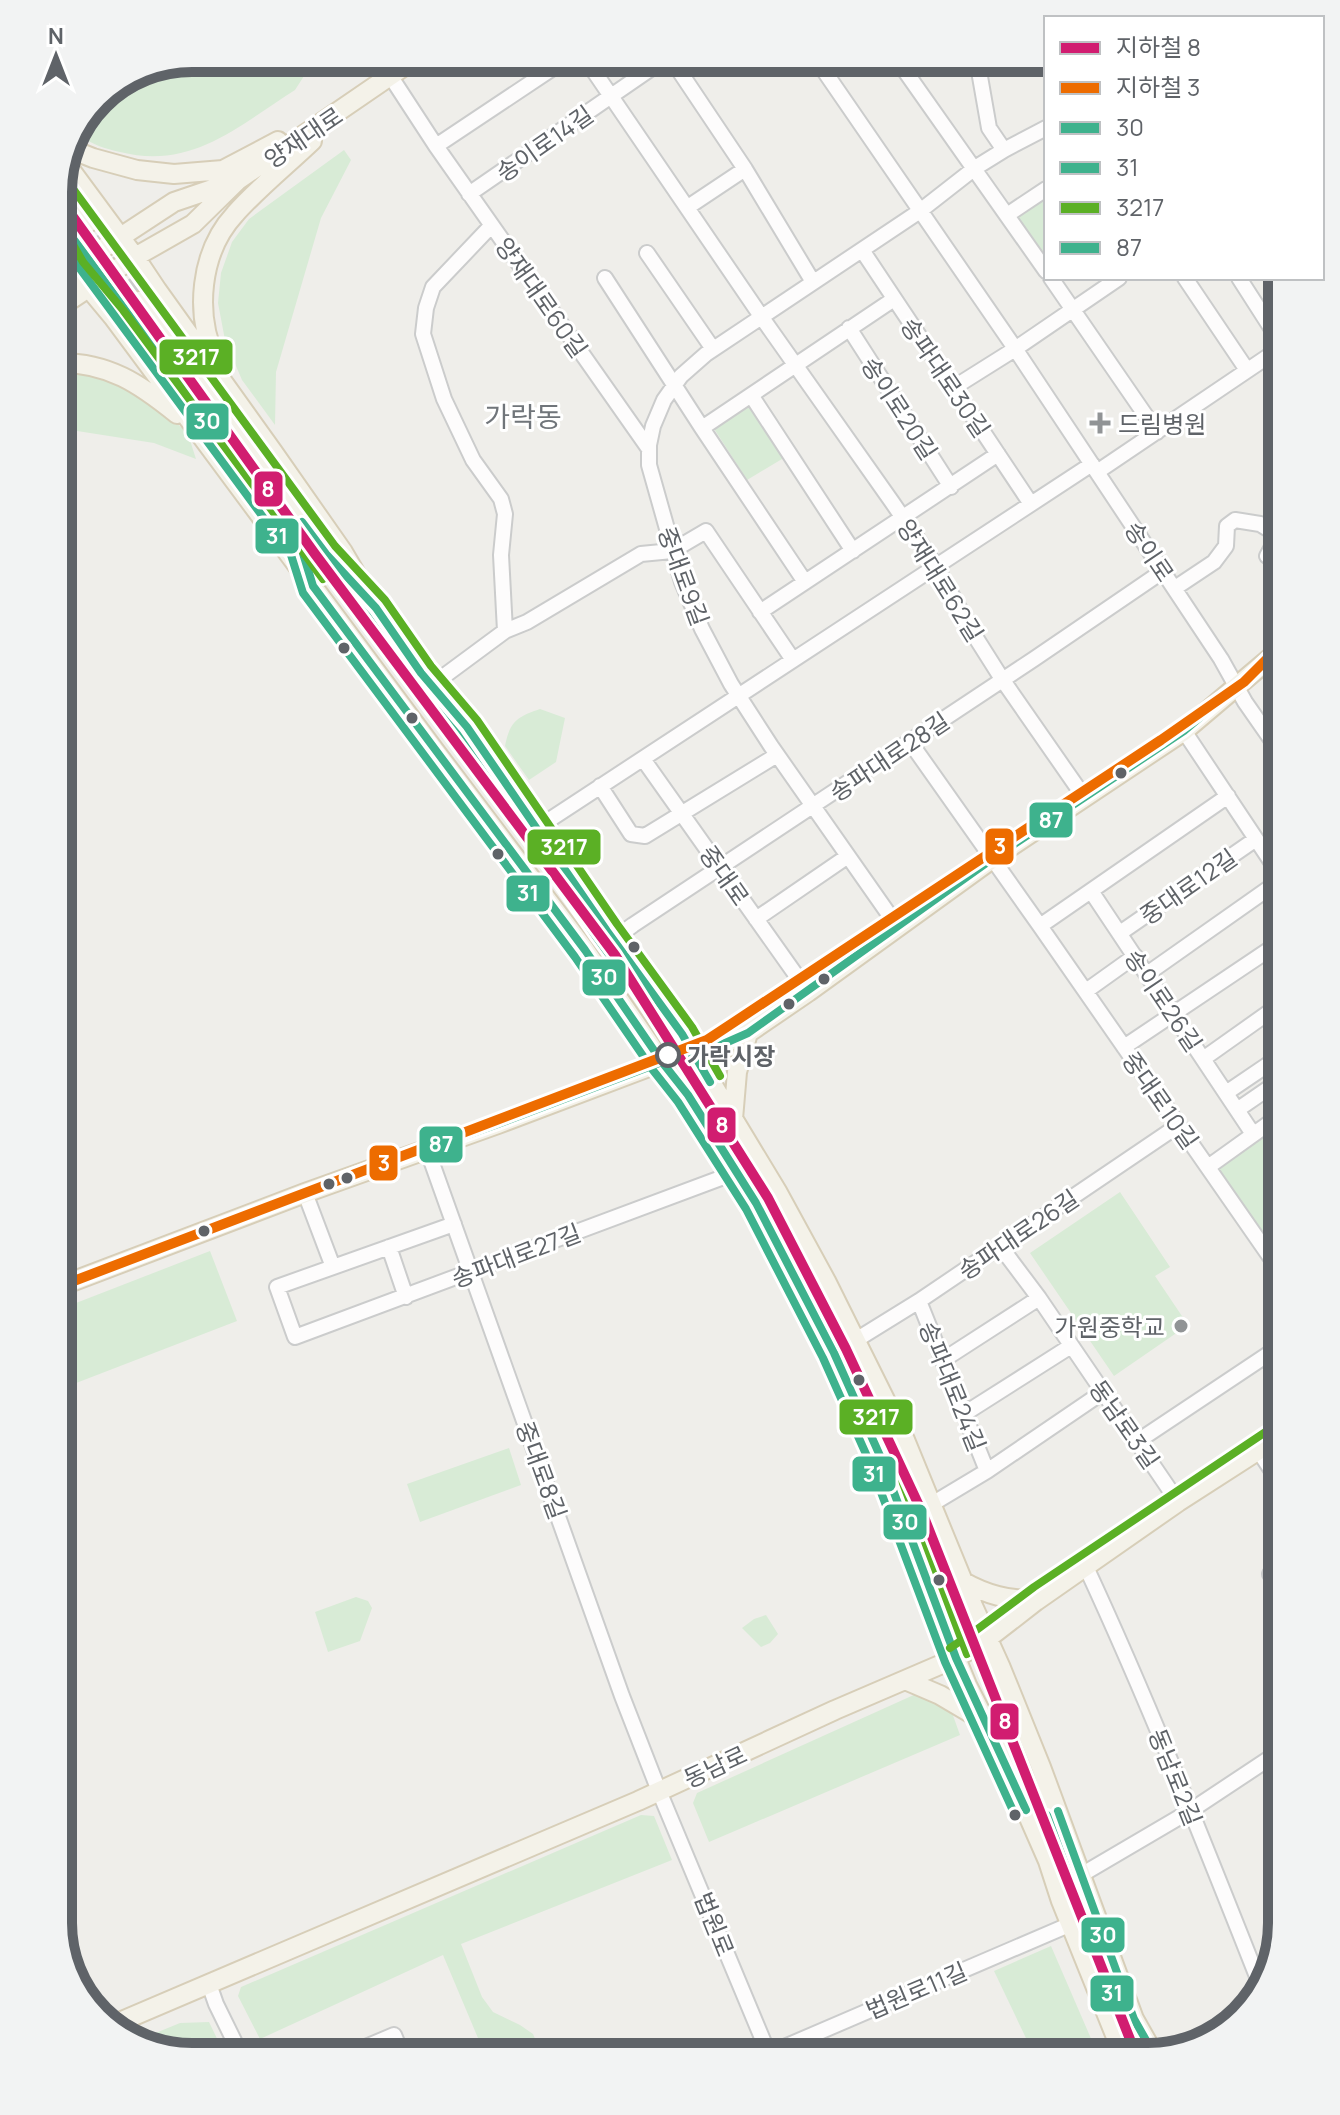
<svg xmlns="http://www.w3.org/2000/svg" width="1340" height="2115" viewBox="0 0 1340 2115" font-family="Manrope,'Noto Sans KR',sans-serif">
<style>
.green{fill:#d8ebd6}
.lines{fill:none;stroke-linecap:round;stroke-linejoin:round}
.major-tunnel{stroke:#cbcbca;stroke-width:18;stroke-dasharray:18 9;stroke-linecap:butt}
.minor-casing{stroke:#cbcccc;stroke-width:18}
.major-casing{stroke:#d7ceb8;stroke-width:22}
.minor{stroke:#fdfcfc;stroke-width:14}
.major{stroke:#f4f2e9;stroke-width:18}
.bus-1-casing{stroke:#fff;stroke-width:14}
.bus-2-casing{stroke:#fff;stroke-width:14}
.bus-3-casing{stroke:#fff;stroke-width:14}
.bus-4-casing{stroke:#fff;stroke-width:14}
.bus-1{stroke:#3eb28d;stroke-width:8}
.bus-2{stroke:#3eb28d;stroke-width:8}
.bus-3{stroke:#5bb025;stroke-width:8}
.bus-4{stroke:#3eb28d;stroke-width:8}
.metro-1-casing{stroke:#fff;stroke-width:16}
.metro-2-casing{stroke:#fff;stroke-width:16}
.metro-1{stroke:#d11d70;stroke-width:10}
.metro-2{stroke:#ed6c00;stroke-width:10}
.poi-dot{fill:#919496;stroke:#fff;stroke-width:3}
.bus-dot{fill:#5f6368;stroke:#fff;stroke-width:3}
.stop-dot{fill:#fff;stroke:#5f6368;stroke-width:4}
.labels{text-anchor:middle;dominant-baseline:central;stroke-width:6;stroke-linejoin:round;paint-order:stroke}
.street-label{font-size:24px;fill:#5f6368;stroke:#fff}
.poi-label{font-size:24px;fill:#5f6368;stroke:#fff;text-anchor:start}
.stop-label{font-size:24px;font-weight:bold;fill:#5f6368;stroke:#fff;text-anchor:start}
.quarter-label{font-size:28px;fill:#70757a;stroke:#fff}
.rim{fill:none;stroke:#5f6368;stroke-width:10}
.line-badge{stroke:#fff;stroke-width:3}
.badge-label{font-size:22px;text-anchor:middle;font-weight:bold;fill:#fff}
</style>
<rect width="100%" height="100%" fill="#efeeea"/>
<path class="green" d="M 298,69 L 304,76 L 295,90 C 238,126 192,170 120,152 C 105,149 92,144 80,136 L 97,97 L 137,71 L 267,77 Z
M 344,150 L 351,160 L 321,218 L 276,372 L 275,425 L 242,380 L 225,340 L 218,303 L 221,273 L 232,242 L 249,219 Z
M 1046,193 L 1046,253 L 1041,256 L 1013,216 Z
M 58,368 L 123,380 L 161,408 L 188,434 L 196,459 L 154,443 L 58,428 Z
M 749,398 L 787,456 L 747,480 L 711,424 Z
M 540,709 L 565,718 L 556,762 L 529,780 L 505,746 C 510,721 517,717 540,709 Z
M 1282,1118 L 1282,1260 L 1216,1166 Z
M 1120,1192 L 1170,1267 L 1155,1276 L 1188,1325 L 1114,1376 L 1030,1253 Z
M 210,1251 L 237,1321 L 58,1390 L 58,1310 Z
M 509,1448 L 521,1485 L 420,1522 L 407,1484 Z
M 356,1597 L 368,1601 L 372,1608 L 360,1641 L 328,1652 L 315,1612 Z
M 766,1615 L 778,1634 L 770,1643 L 761,1647 L 742,1628 L 754,1619 Z
M 927,1689 L 945,1693 L 960,1735 L 709,1842 L 693,1803 L 697,1793 Z
M 641,1815 L 654,1816 L 672,1860 L 461,1944 L 482,1997 L 493,2012 L 520,2025 L 533,2034 L 543,2057 L 486,2057 L 443,1955 L 260,2039 L 238,1996 L 241,1987 Z
M 1051,1946 L 1099,2057 L 1035,2057 L 994,1971 Z
M 209,2022 L 224,2053 C 195,2065 164,2050 136,2041 L 180,2023 Z"/>
<g class="lines">
<path class="major-tunnel" d="M 78,216 L 139,301
M 65,226 L 128,311"/>
<g class="minor-casing">
<path id="minor" d="M 972,60 L 979,71 L 989,128 L 1004,150
M 898,61 L 1046,271
M 818,62 L 1012,344 L 1221,659 L 1245,702 L 1282,755
M 674,63 L 745,169 L 813,282
M 589,64 L 765,322 L 892,502 L 936,566 L 971,630 L 1002,679 L 1084,797
M 233,67 L 277,67
M 979,71 L 996,60
M 906,72 L 924,61
M 391,77 L 436,146 L 649,449
M 436,146 L 559,64
M 469,194 L 659,63
M 688,207 L 745,169
M 1007,215 L 1046,189
M 491,226 L 433,287 L 426,308 L 423,334 L 444,399 L 473,460 L 501,499 L 505,514 L 501,555 L 505,631
M 862,250 L 1031,504
M 647,253 L 713,349
M 605,278 L 702,428 L 805,582
M 1051,278 L 1157,432
M 1185,278 L 1247,370
M 1239,278 L 1282,345
M 849,328 L 951,487
M 953,388 L 1015,349 L 1119,278
M 751,395 L 853,551
M 702,428 L 894,299
M 1097,472 L 1282,347
M 1175,588 L 1214,562 L 1226,546 L 1227,526 L 1235,520 L 1260,524 L 1273,532 L 1273,545 L 1267,556
M 760,612 L 998,454
M 432,685 L 505,631 L 527,622 L 641,554 L 672,551 L 706,531 L 793,660
M 1184,731 L 1282,878
M 910,742 L 1040,926 L 1282,1274
M 643,759 L 808,992
M 600,786 L 631,834 L 645,836 L 777,755
M 537,828 L 1092,464
M 1091,891 L 1253,1134
M 756,919 L 848,856
M 897,926 L 771,746 L 731,684 L 702,629 L 682,582 L 649,465 L 649,445 L 653,426 L 664,400 L 681,376 L 706,354 L 920,211 L 975,168 L 1004,150 L 1046,128
M 1040,926 L 1228,796
M 1120,933 L 1256,839
M 614,939 L 633,925 L 1034,659 L 1163,571
M 1147,974 L 1282,879
M 1086,991 L 1135,956
M 1124,1047 L 1282,941
M 1203,1059 L 1282,1003
M 1226,1093 L 1282,1055
M 1237,1110 L 1282,1079
M 427,1149 L 622,1696 L 659,1791 L 770,2057
M 1208,1167 L 1282,1114
M 305,1193 L 333,1267
M 454,1224 L 277,1287 L 295,1337 L 737,1172
M 1000,1246 L 1039,1298 L 1178,1502
M 389,1247 L 406,1297
M 919,1301 L 987,1471
M 856,1340 L 919,1301 L 1179,1125
M 943,1360 L 1039,1298
M 964,1414 L 1071,1346
M 1138,1441 L 1282,1345
M 1258,1450 L 1282,1486
M 932,1504 L 987,1471 L 1103,1392
M 1086,1567 C 1150,1705 1206,1848 1262,1989
M 1282,1592 L 1270,1574 L 1282,1566
M 1081,1875 L 1190,1811 L 1282,1750
M 209,1984 L 216,2004 L 242,2057
M 342,2057 L 394,2035 L 403,2057
M 761,2057 L 1071,1924
M 1136,2057 L 1171,2045 L 1209,2042"/>
</g>
<g class="major-casing">
<path id="major" d="M 73,150 L 93,158 L 137,170 L 174,174 L 223,170 L 278,141
M 67,165 L 135,257 L 157,290 L 273,452 L 343,552 L 376,608 L 421,673 L 467,727 L 607,931 L 682,1034 L 778,1193 L 826,1281 L 905,1440 L 973,1606 L 1001,1668 L 1041,1767 L 1134,2019 L 1155,2056
M 58,189 L 78,216
M 58,239 L 63,238 L 94,219 L 100,212
M 58,242 L 73,269 L 113,317 L 435,751 L 585,950 L 662,1062 L 688,1095 L 756,1203 L 806,1296 L 829,1342 L 881,1458 L 941,1622 L 967,1685 L 994,1738 L 1048,1861 L 1061,1901 L 1124,2057
M 58,278 L 174,202 L 233,182
M 139,301 L 284,499 L 326,554 L 352,583
M 58,308 L 135,257 L 193,224 L 238,180 L 406,65
M 128,311 L 302,550 L 310,575
M 216,360 C 194,314 200,252 235,214 C 257,189 288,164 312,141
M 58,363 C 108,362 140,384 177,414
M 733,1119 L 737,1072 L 748,1033
M 58,1287 L 305,1193 L 498,1124 L 662,1062 L 723,1044 L 748,1033 L 808,992 L 992,859 L 1184,731 L 1282,648
M 962,1581 C 989,1596 1006,1599 1036,1601
M 905,1680 L 940,1695 L 984,1721
M 110,2026 L 638,1801 L 835,1710 L 956,1658 L 987,1639 L 1036,1601 L 1178,1502 L 1282,1435"/>
</g>
<use href="#minor" class="minor"/>
<use href="#major" class="major"/>
<g class="bus-1-casing">
<path id="bus-1" d="M 58,218 L 302,550 L 313,586 L 585,950 L 662,1062 L 688,1095 L 756,1203 L 834,1353 L 881,1458 L 956,1658 L 1026,1810
M 302,522 L 326,554 L 376,608 L 421,673 L 467,727 L 607,931 L 682,1034 L 710,1082
M 1058,1811 L 1134,2019 L 1155,2056"/>
</g>
<g class="bus-2-casing">
<path id="bus-2" d="M 58,239 L 291,555 L 303,593 L 575,957 L 652,1069 L 678,1102 L 746,1209 L 823,1358 L 870,1463 L 945,1662 L 1015,1815
M 292,529 L 317,562 L 367,616 L 411,680 L 457,734 L 597,938 L 672,1041 L 700,1088
M 1047,1815 L 1123,2023 L 1142,2057"/>
</g>
<g class="bus-3-casing">
<path id="bus-3" d="M 68,182 L 335,546 L 385,600 L 431,666 L 477,720 L 617,924 L 692,1027 L 720,1076
M 68,236 L 83,262 L 123,310 L 323,579
M 698,1089 L 767,1197 L 840,1337 L 892,1454 L 967,1654
M 950,1648 L 971,1634 L 1034,1587 L 1276,1425"/>
</g>
<g class="bus-4-casing">
<path id="bus-4" d="M 58,1287 L 305,1193 L 498,1124 L 662,1062 L 723,1044 L 748,1033 L 992,859 L 1184,731 L 1282,648"/>
</g>
<use href="#bus-1" class="bus-1"/>
<use href="#bus-2" class="bus-2"/>
<use href="#bus-3" class="bus-3"/>
<use href="#bus-4" class="bus-4"/>
<g class="metro-1-casing">
<path id="metro-1" d="M 58,196 L 315,554 L 615,955 L 768,1198 L 846,1349 L 922,1512 L 1137,2057"/>
</g>
<g class="metro-2-casing">
<path id="metro-2" d="M 58,1287 L 707,1040 L 1161,740 L 1244,682 L 1282,644"/>
</g>
<use href="#metro-1" class="metro-1"/>
<use href="#metro-2" class="metro-2"/>
</g>
<g class="poi-dot">
<path d="M1096 411h8v8h8v8h-8v8h-8v-8h-8v-8h8z"/>
<circle cx="1181" cy="1326" r="8"/>
</g>
<g class="bus-dot">
<circle cx="344" cy="648" r="7"/>
<circle cx="412" cy="718" r="7"/>
<circle cx="1121" cy="773" r="7"/>
<circle cx="498" cy="854" r="7"/>
<circle cx="634" cy="947" r="7"/>
<circle cx="824" cy="979" r="7"/>
<circle cx="789" cy="1004" r="7"/>
<circle cx="347" cy="1178" r="7"/>
<circle cx="329" cy="1184" r="7"/>
<circle cx="204" cy="1231" r="7"/>
<circle cx="859" cy="1380" r="7"/>
<circle cx="939" cy="1580" r="7"/>
<circle cx="1015" cy="1815" r="7"/>
</g>
<circle class="stop-dot" cx="668" cy="1055" r="11"/>
<g class="labels">
<g class="street-label">
<text transform="translate(303 137) rotate(-34)">양재대로</text>
<text transform="translate(544 143) rotate(-35)">송이로14길</text>
<text transform="translate(542 297) rotate(55)">양재대로60길</text>
<text transform="translate(946 377) rotate(56)">송파대로30길</text>
<text transform="translate(900 408) rotate(57)">송이로20길</text>
<text transform="translate(1150 551) rotate(56)">송이로</text>
<text transform="translate(684 576) rotate(70)">중대로9길</text>
<text transform="translate(941 580) rotate(58)">양재대로62길</text>
<text transform="translate(889 756) rotate(-34)">송파대로28길</text>
<text transform="translate(725 875) rotate(55)">중대로</text>
<text transform="translate(1188 886) rotate(-35)">중대로12길</text>
<text transform="translate(1164 1000) rotate(56)">송이로26길</text>
<text transform="translate(1161 1100) rotate(55)">중대로10길</text>
<text transform="translate(1018 1234) rotate(-34)">송파대로26길</text>
<text transform="translate(516 1255) rotate(-21)">송파대로27길</text>
<text transform="translate(953 1386) rotate(68)">송파대로24길</text>
<text transform="translate(1125 1424) rotate(55)">동남로3길</text>
<text transform="translate(542 1470) rotate(70)">중대로8길</text>
<text transform="translate(715 1766) rotate(-25)">동남로</text>
<text transform="translate(1176 1777) rotate(68)">동남로2길</text>
<text transform="translate(715 1924) rotate(68)">법원로</text>
<text transform="translate(916 1990) rotate(-23)">법원로11길</text>
</g>
<g class="poi-label">
<text x="1118" y="423">드림병원</text>
<text x="1165" y="1326" text-anchor="end">가원중학교</text>
</g>
<g class="stop-label">
<text x="687" y="1055">가락시장</text>
</g>
<g class="quarter-label">
<text x="523" y="416">가락동</text>
</g>
</g>
<path d="M0 0H1340V2115H0ZM192 72H1148A120 120 0 0 1 1268 192V1923A120 120 0 0 1 1148 2043H192A120 120 0 0 1 72 1923V192A120 120 0 0 1 192 72Z" fill="#f2f3f3" fill-rule="evenodd"/>
<path class="rim" d="M192 72H1148A120 120 0 0 1 1268 192V1923A120 120 0 0 1 1148 2043H192A120 120 0 0 1 72 1923V192A120 120 0 0 1 192 72Z"/>
<g class="line-badge">
<rect x="158" y="338" width="76" height="38" rx="8" fill="#5bb025"/>
<rect x="185" y="402" width="45" height="39" rx="8" fill="#3eb28d"/>
<rect x="253" y="470" width="31" height="38" rx="8" fill="#d11d70"/>
<rect x="254" y="517" width="46" height="38" rx="8" fill="#3eb28d"/>
<rect x="1028" y="801" width="46" height="38" rx="8" fill="#3eb28d"/>
<rect x="984" y="827" width="31" height="39" rx="8" fill="#ed6c00"/>
<rect x="526" y="828" width="76" height="38" rx="8" fill="#5bb025"/>
<rect x="505" y="874" width="46" height="39" rx="8" fill="#3eb28d"/>
<rect x="581" y="958" width="46" height="39" rx="8" fill="#3eb28d"/>
<rect x="706" y="1106" width="31" height="38" rx="8" fill="#d11d70"/>
<rect x="418" y="1125" width="46" height="39" rx="8" fill="#3eb28d"/>
<rect x="368" y="1144" width="31" height="38" rx="8" fill="#ed6c00"/>
<rect x="838" y="1398" width="76" height="38" rx="8" fill="#5bb025"/>
<rect x="851" y="1455" width="46" height="38" rx="8" fill="#3eb28d"/>
<rect x="882" y="1503" width="46" height="38" rx="8" fill="#3eb28d"/>
<rect x="989" y="1702" width="31" height="39" rx="8" fill="#d11d70"/>
<rect x="1080" y="1916" width="46" height="38" rx="8" fill="#3eb28d"/>
<rect x="1089" y="1974" width="46" height="39" rx="8" fill="#3eb28d"/>
</g>
<g class="badge-label">
<text x="196" y="365">3217</text>
<text x="207" y="429">30</text>
<text x="268" y="497">8</text>
<text x="277" y="544">31</text>
<text x="1051" y="828">87</text>
<text x="1000" y="854">3</text>
<text x="564" y="855">3217</text>
<text x="528" y="901">31</text>
<text x="604" y="985">30</text>
<text x="722" y="1133">8</text>
<text x="441" y="1152">87</text>
<text x="384" y="1171">3</text>
<text x="876" y="1425">3217</text>
<text x="874" y="1482">31</text>
<text x="905" y="1530">30</text>
<text x="1005" y="1729">8</text>
<text x="1103" y="1943">30</text>
<text x="1112" y="2001">31</text>
</g>
<rect x="1044" y="16" width="280" height="264" fill="#ffffff" stroke="#bfc1c3" stroke-width="2"/>
<rect x="1060" y="42" width="40" height="12" fill="#d11d70" stroke="#bfc1c3" stroke-width="2"/>
<text x="1116" y="56" font-size="24" fill="#5f6368">지하철 8</text>
<rect x="1060" y="82" width="40" height="12" fill="#ed6c00" stroke="#bfc1c3" stroke-width="2"/>
<text x="1116" y="96" font-size="24" fill="#5f6368">지하철 3</text>
<rect x="1060" y="122" width="40" height="12" fill="#3eb28d" stroke="#bfc1c3" stroke-width="2"/>
<text x="1116" y="136" font-size="24" fill="#5f6368">30</text>
<rect x="1060" y="162" width="40" height="12" fill="#3eb28d" stroke="#bfc1c3" stroke-width="2"/>
<text x="1116" y="176" font-size="24" fill="#5f6368">31</text>
<rect x="1060" y="202" width="40" height="12" fill="#5bb025" stroke="#bfc1c3" stroke-width="2"/>
<text x="1116" y="216" font-size="24" fill="#5f6368">3217</text>
<rect x="1060" y="242" width="40" height="12" fill="#3eb28d" stroke="#bfc1c3" stroke-width="2"/>
<text x="1116" y="256" font-size="24" fill="#5f6368">87</text>
<g transform="translate(56 56)" stroke="#ffffff" stroke-width="6" paint-order="stroke">
<path d="M0-6L14 30L0 20L-14 30Z" fill="#5f6368"/>
<text y="-12" font-size="22" font-weight="bold" text-anchor="middle" fill="#5f6368">N</text>
</g>
</svg>
